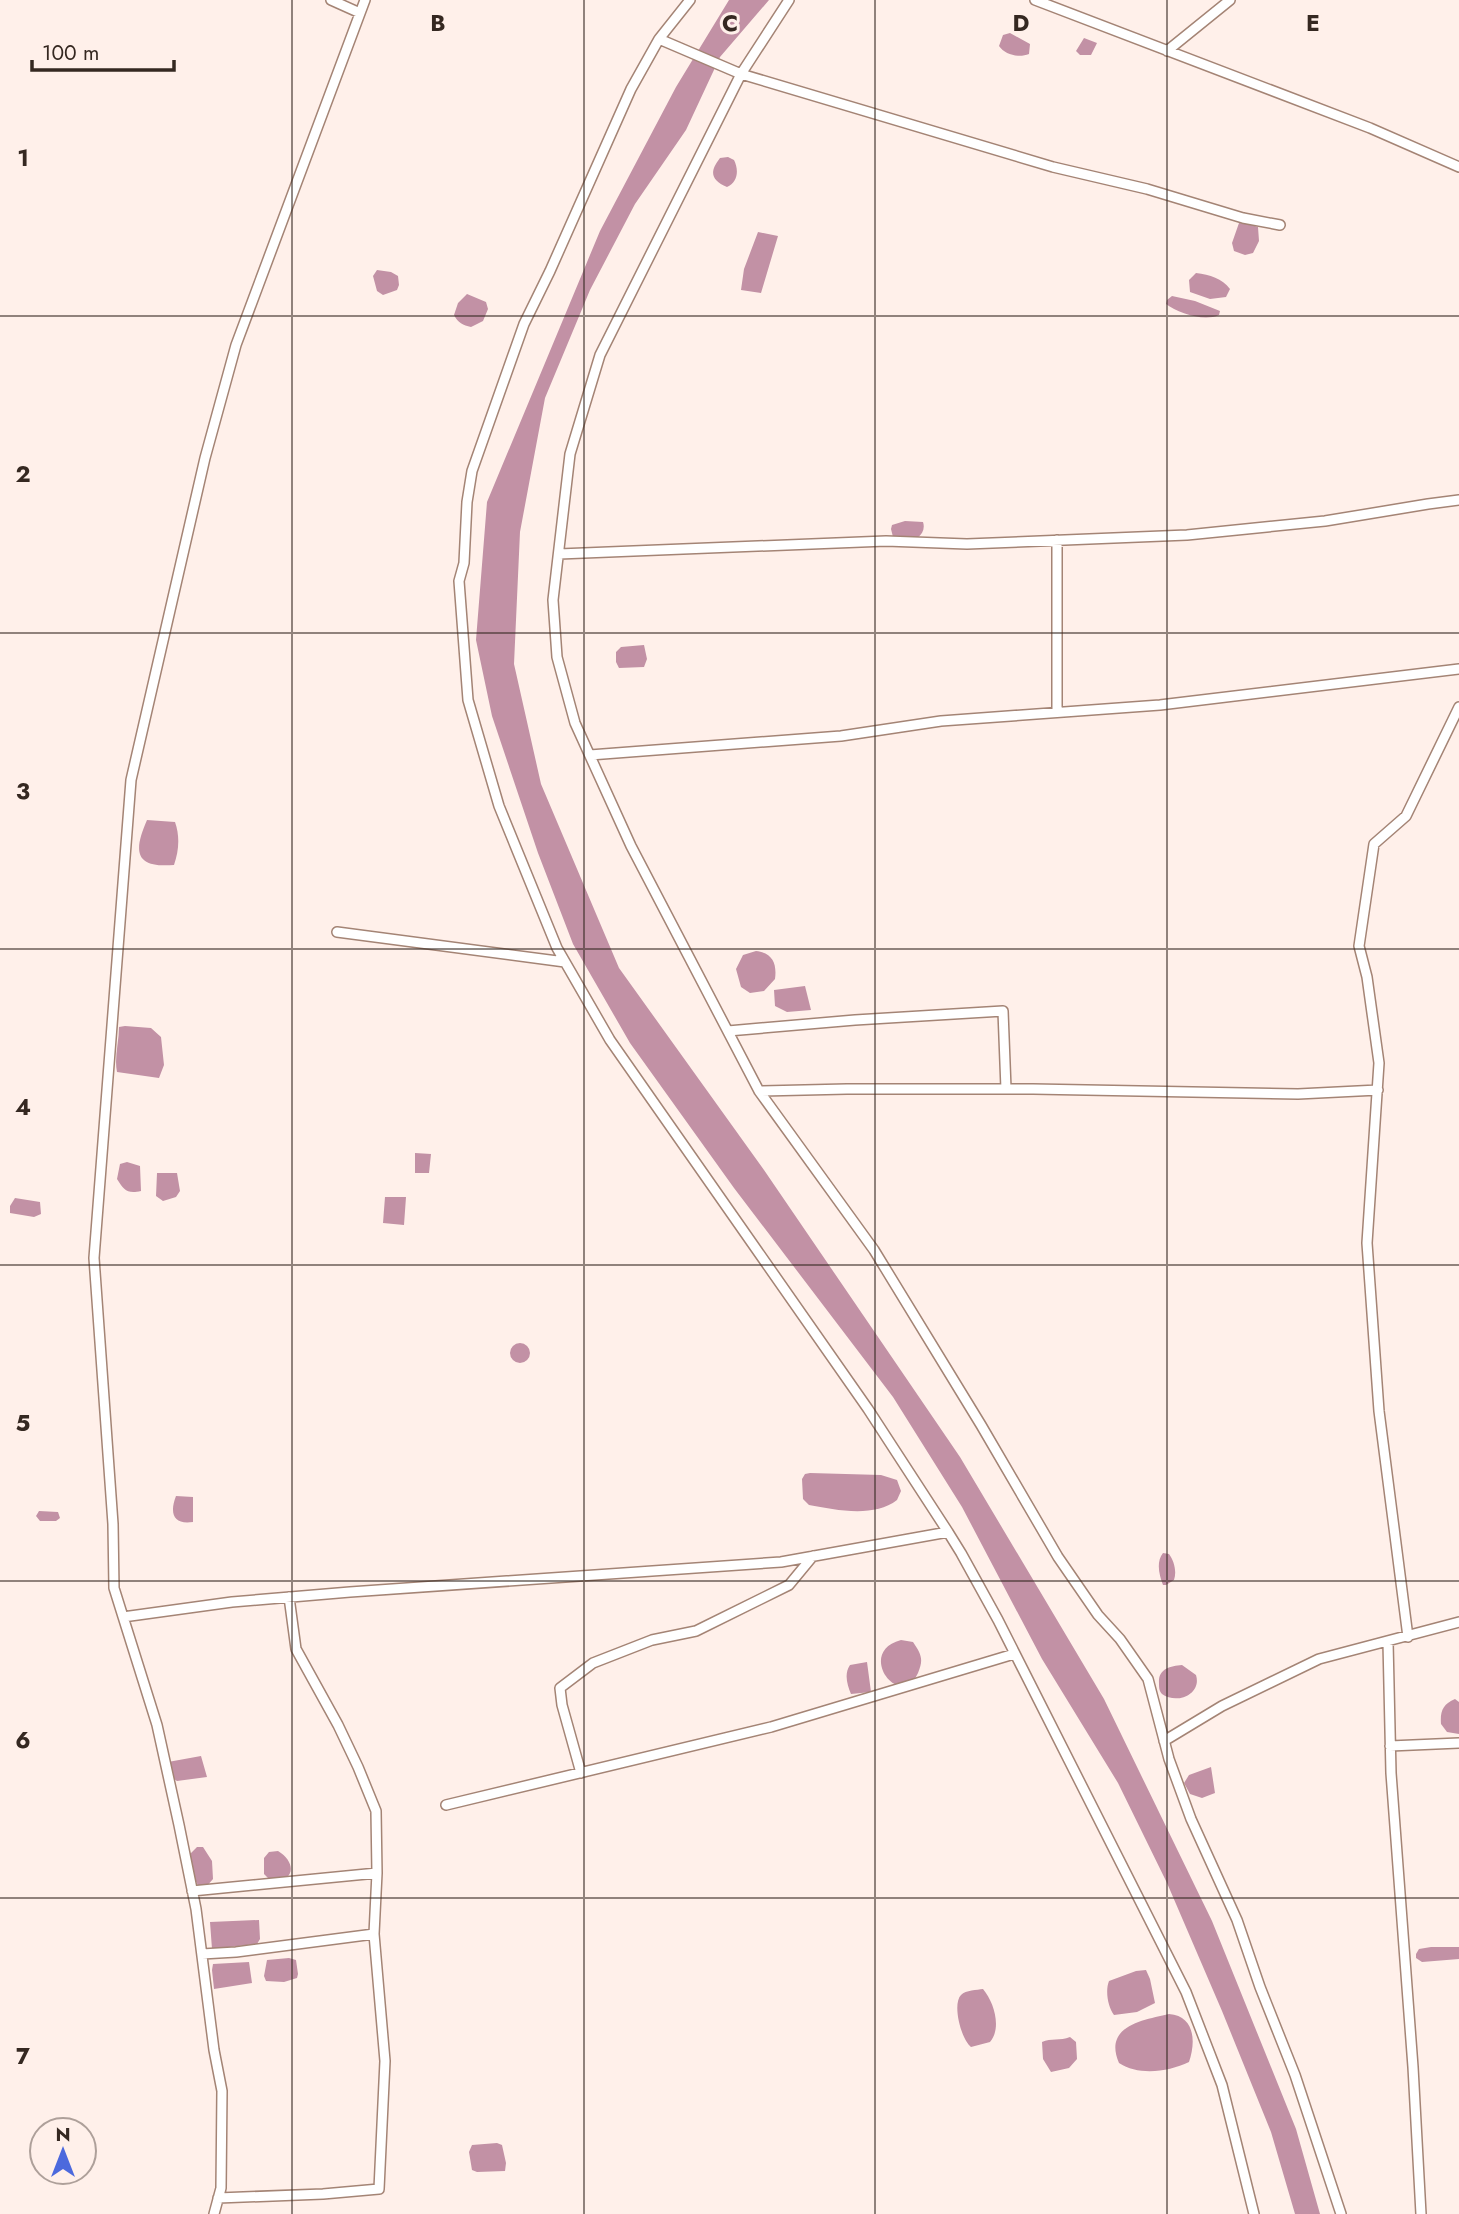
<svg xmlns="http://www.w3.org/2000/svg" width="1459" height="2214" viewBox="0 0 1459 2214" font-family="Jost,sans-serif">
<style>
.water{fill:#c291a5}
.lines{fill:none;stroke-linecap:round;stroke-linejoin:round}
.street-casing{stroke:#a48475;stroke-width:12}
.street{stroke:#fff;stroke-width:9}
.grid{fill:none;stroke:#352821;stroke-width:2;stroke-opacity:0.55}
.grid-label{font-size:23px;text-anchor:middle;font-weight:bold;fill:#352821;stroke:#fff0ea;stroke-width:6;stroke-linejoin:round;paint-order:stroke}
</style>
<rect width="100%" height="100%" fill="#fff0ea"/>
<path class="water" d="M 729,0 L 769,0 L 720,57 L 686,130 L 635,204 L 590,290 L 545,398 L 520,532 L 514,664 L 541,784 L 619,968 L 764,1170 L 960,1457 L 1104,1699 L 1212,1921 L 1296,2129 L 1320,2214 L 1295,2214 L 1271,2132 L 1222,2011 L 1167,1883 L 1118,1783 L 1042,1659 L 962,1507 L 893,1397 L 734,1188 L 630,1043 L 573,944 L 538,853 L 492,716 L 476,640 L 487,502 L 600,231 L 676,87 Z
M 1010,33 L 1030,44 L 1029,54 C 1019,58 1005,55 999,46 L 1003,35 Z
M 1084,38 L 1097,43 L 1091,55 L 1080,55 L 1076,51 Z
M 728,157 L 734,160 C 739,170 738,182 727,187 C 711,180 709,172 720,158 Z
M 1239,223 L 1249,224 L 1258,227 L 1259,241 L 1253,253 L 1245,255 L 1234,251 L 1232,243 Z
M 758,232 L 778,236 L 761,293 L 741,290 L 744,269 Z
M 377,270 L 391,272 L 398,276 L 399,285 L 397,290 L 383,295 L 377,291 L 373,276 Z
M 1196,273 C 1210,275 1222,278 1230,289 L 1226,297 L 1210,299 L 1190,292 L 1189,280 Z
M 467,294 L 486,302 L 488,309 L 483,321 L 471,327 C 463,325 458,323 454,315 L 458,303 Z
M 1172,296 L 1195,301 L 1220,311 L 1219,315 C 1204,322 1178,313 1166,304 L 1167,300 Z
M 905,521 L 923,522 C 925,528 923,534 917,538 L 893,537 L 891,529 L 892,525 Z
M 644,645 L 647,659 L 644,667 L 619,668 L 616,662 L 616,652 L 621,647 Z
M 147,820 L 175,822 C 180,836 179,851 174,865 C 135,868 133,852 147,820 Z
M 756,951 C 773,953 777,964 775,979 L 764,991 L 750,993 L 741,987 L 736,969 L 743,955 Z
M 805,986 L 811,1010 L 787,1012 L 775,1006 L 774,990 Z
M 125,1026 L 151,1028 L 161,1037 L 164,1065 L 159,1078 L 117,1072 C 114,1058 119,1042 119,1027 Z
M 415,1153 L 431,1154 L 429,1173 L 415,1173 Z
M 127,1162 L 140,1166 L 141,1191 C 127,1194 124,1190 117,1179 L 120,1164 Z
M 157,1173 L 177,1173 L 180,1191 L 176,1197 L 163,1201 L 156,1196 Z
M 385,1197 L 406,1197 L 404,1225 L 383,1223 Z
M 15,1198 L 40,1202 L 41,1214 L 34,1217 L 10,1213 L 10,1206 Z
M510 1353a10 10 0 1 1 20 0a10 10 0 1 1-20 0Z
M 810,1473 L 881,1475 L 897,1480 L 901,1491 L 897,1500 C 874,1518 836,1510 809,1505 L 803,1499 L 802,1479 L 805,1474 Z
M 176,1496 L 193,1497 L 193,1522 C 174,1525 169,1514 176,1496 Z
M 39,1511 L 58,1512 L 60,1518 L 56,1521 L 40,1521 L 36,1516 Z
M 1163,1553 L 1169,1554 C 1174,1561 1177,1571 1174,1580 L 1166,1585 L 1163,1585 C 1159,1574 1156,1562 1163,1553 Z
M 901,1640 L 913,1642 C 921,1654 924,1659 918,1673 C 900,1712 855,1652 901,1640 Z
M 867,1662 L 871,1692 L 851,1694 C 847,1684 844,1674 850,1665 Z
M 1182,1665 L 1196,1675 C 1202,1694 1177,1705 1162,1694 C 1159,1691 1159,1687 1159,1683 C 1158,1669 1170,1666 1182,1665 Z
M 1455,1699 L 1459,1702 L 1459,1734 L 1447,1732 L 1441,1724 C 1440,1711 1443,1704 1455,1699 Z
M 201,1756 L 207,1777 L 177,1781 L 168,1775 L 168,1762 Z
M 1211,1767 L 1215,1793 L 1202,1798 L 1190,1794 L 1184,1783 L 1189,1775 Z
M 197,1847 L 203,1847 L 212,1861 L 213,1879 L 206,1887 L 199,1887 L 194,1878 L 188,1856 Z
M 278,1851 C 296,1862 296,1881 272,1882 L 264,1874 L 264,1858 L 269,1852 Z
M 259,1920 L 260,1939 L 257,1944 L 212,1949 L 210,1922 Z
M 1431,1947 L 1459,1947 L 1459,1959 L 1422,1962 L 1416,1958 L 1416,1954 L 1419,1949 Z
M 289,1958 L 296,1960 L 298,1974 L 297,1978 L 284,1982 L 266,1981 L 264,1976 L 267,1960 Z
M 249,1962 L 252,1983 L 214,1989 L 212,1970 L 213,1964 Z
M 1146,1970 L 1150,1979 L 1155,2003 L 1137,2012 L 1114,2015 C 1108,2007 1105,1991 1109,1981 L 1136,1971 Z
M 983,1989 C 994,2002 1002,2028 990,2042 L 971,2047 C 961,2039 952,2004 961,1995 C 966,1990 977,1990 983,1989 Z
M 1169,2014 C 1195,2016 1196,2042 1189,2062 C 1168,2072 1139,2076 1119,2063 C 1103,2026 1143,2020 1169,2014 Z
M 1070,2037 L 1076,2042 L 1077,2059 L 1069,2068 L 1051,2072 L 1043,2059 L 1042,2042 C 1051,2038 1060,2041 1070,2037 Z
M 497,2143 L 502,2145 L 506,2163 L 505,2171 L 477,2172 L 472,2170 L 469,2152 L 472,2145 Z"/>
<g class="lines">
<g class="street-casing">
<path id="street" d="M 331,0 L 360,13
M 690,0 L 659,39 L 631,89 L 550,271 L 524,324 L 472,471 L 467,502 L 464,563 L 459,581 L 468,700 L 499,806 L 557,948 L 610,1040 L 868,1409 L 948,1532
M 789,0 L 741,74 L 600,355 L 570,454 L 553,600 L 557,657 L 575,723 L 631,846 L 759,1091 L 874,1250 L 981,1425 L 1058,1557 L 1098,1615 L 1120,1639 L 1148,1679 L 1169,1759 L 1191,1819 L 1237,1920 L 1260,1987 L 1295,2075 L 1341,2214
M 1035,0 L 1370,128 L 1459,167
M 659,39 L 741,74 L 1053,167 L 1147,189 L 1243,218 L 1280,225
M 1167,51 L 1230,0
M 1057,540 L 1057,712
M 559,554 L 886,541 L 967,544 L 1187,535 L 1325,521 L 1428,504 L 1459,500
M 590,755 L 841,736 L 941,721 L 1160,705 L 1459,669
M 337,932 L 565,962
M 728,1031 L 855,1020 L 1003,1011 L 1006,1089
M 759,1091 L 847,1089 L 1033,1089 L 1298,1094 L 1378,1090
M 123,1617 L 232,1602 L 350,1592 L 781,1562 L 948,1532 L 961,1553 L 998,1620 L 1186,1992 L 1222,2085 L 1254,2214
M 1408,1637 L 1379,1411 L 1367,1243 L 1379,1063 L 1367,977 L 1359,946 L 1374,844 L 1406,816 L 1459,707
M 1388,1642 L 1391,1773 L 1413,2067 L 1421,2214
M 1164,1741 L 1222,1706 L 1319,1659 L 1459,1622
M 1390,1746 L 1459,1743
M 581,1773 L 562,1705 L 560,1688 L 593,1663 L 652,1640 L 696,1631 L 789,1585 L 813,1556
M 446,1805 L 771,1727 L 1014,1654
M 192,1891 L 377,1873 L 376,1811 L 358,1767 L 338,1725 L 296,1649 L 289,1597
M 374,1934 L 377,1873
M 202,1954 L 236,1952 L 374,1934 L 385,2061 L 379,2189 L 323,2194 L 218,2198
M 214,2214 L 221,2188 L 222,2091 L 214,2050 L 196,1909 L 179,1825 L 157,1725 L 114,1588 L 113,1524 L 94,1258 L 131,780 L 205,458 L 236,345 L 365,0"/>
</g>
<use href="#street" class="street"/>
</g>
<path class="grid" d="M 292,0 L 292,2214M 584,0 L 584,2214M 875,0 L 875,2214M 1167,0 L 1167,2214M 0,316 L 1459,316M 0,633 L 1459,633M 0,949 L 1459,949M 0,1265 L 1459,1265M 0,1581 L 1459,1581M 0,1898 L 1459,1898"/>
<g class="grid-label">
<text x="438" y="31">B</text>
<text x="730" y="31">C</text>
<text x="1021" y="31">D</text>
<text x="1313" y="31">E</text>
<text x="23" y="166">1</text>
<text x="23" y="482">2</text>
<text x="23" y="799">3</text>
<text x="23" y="1115">4</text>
<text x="23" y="1431">5</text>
<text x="23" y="1748">6</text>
<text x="23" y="2064">7</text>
</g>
<g transform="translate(63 2151)"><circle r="33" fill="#fff0ea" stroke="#aea09a" stroke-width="2"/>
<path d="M0-5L12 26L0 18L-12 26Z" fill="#4c69dd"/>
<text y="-10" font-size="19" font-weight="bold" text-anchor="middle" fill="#352821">N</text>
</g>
<path d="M32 60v10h142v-10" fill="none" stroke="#352821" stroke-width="3.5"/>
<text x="42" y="60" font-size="21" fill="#352821" stroke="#fff0ea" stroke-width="5" paint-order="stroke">100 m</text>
</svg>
